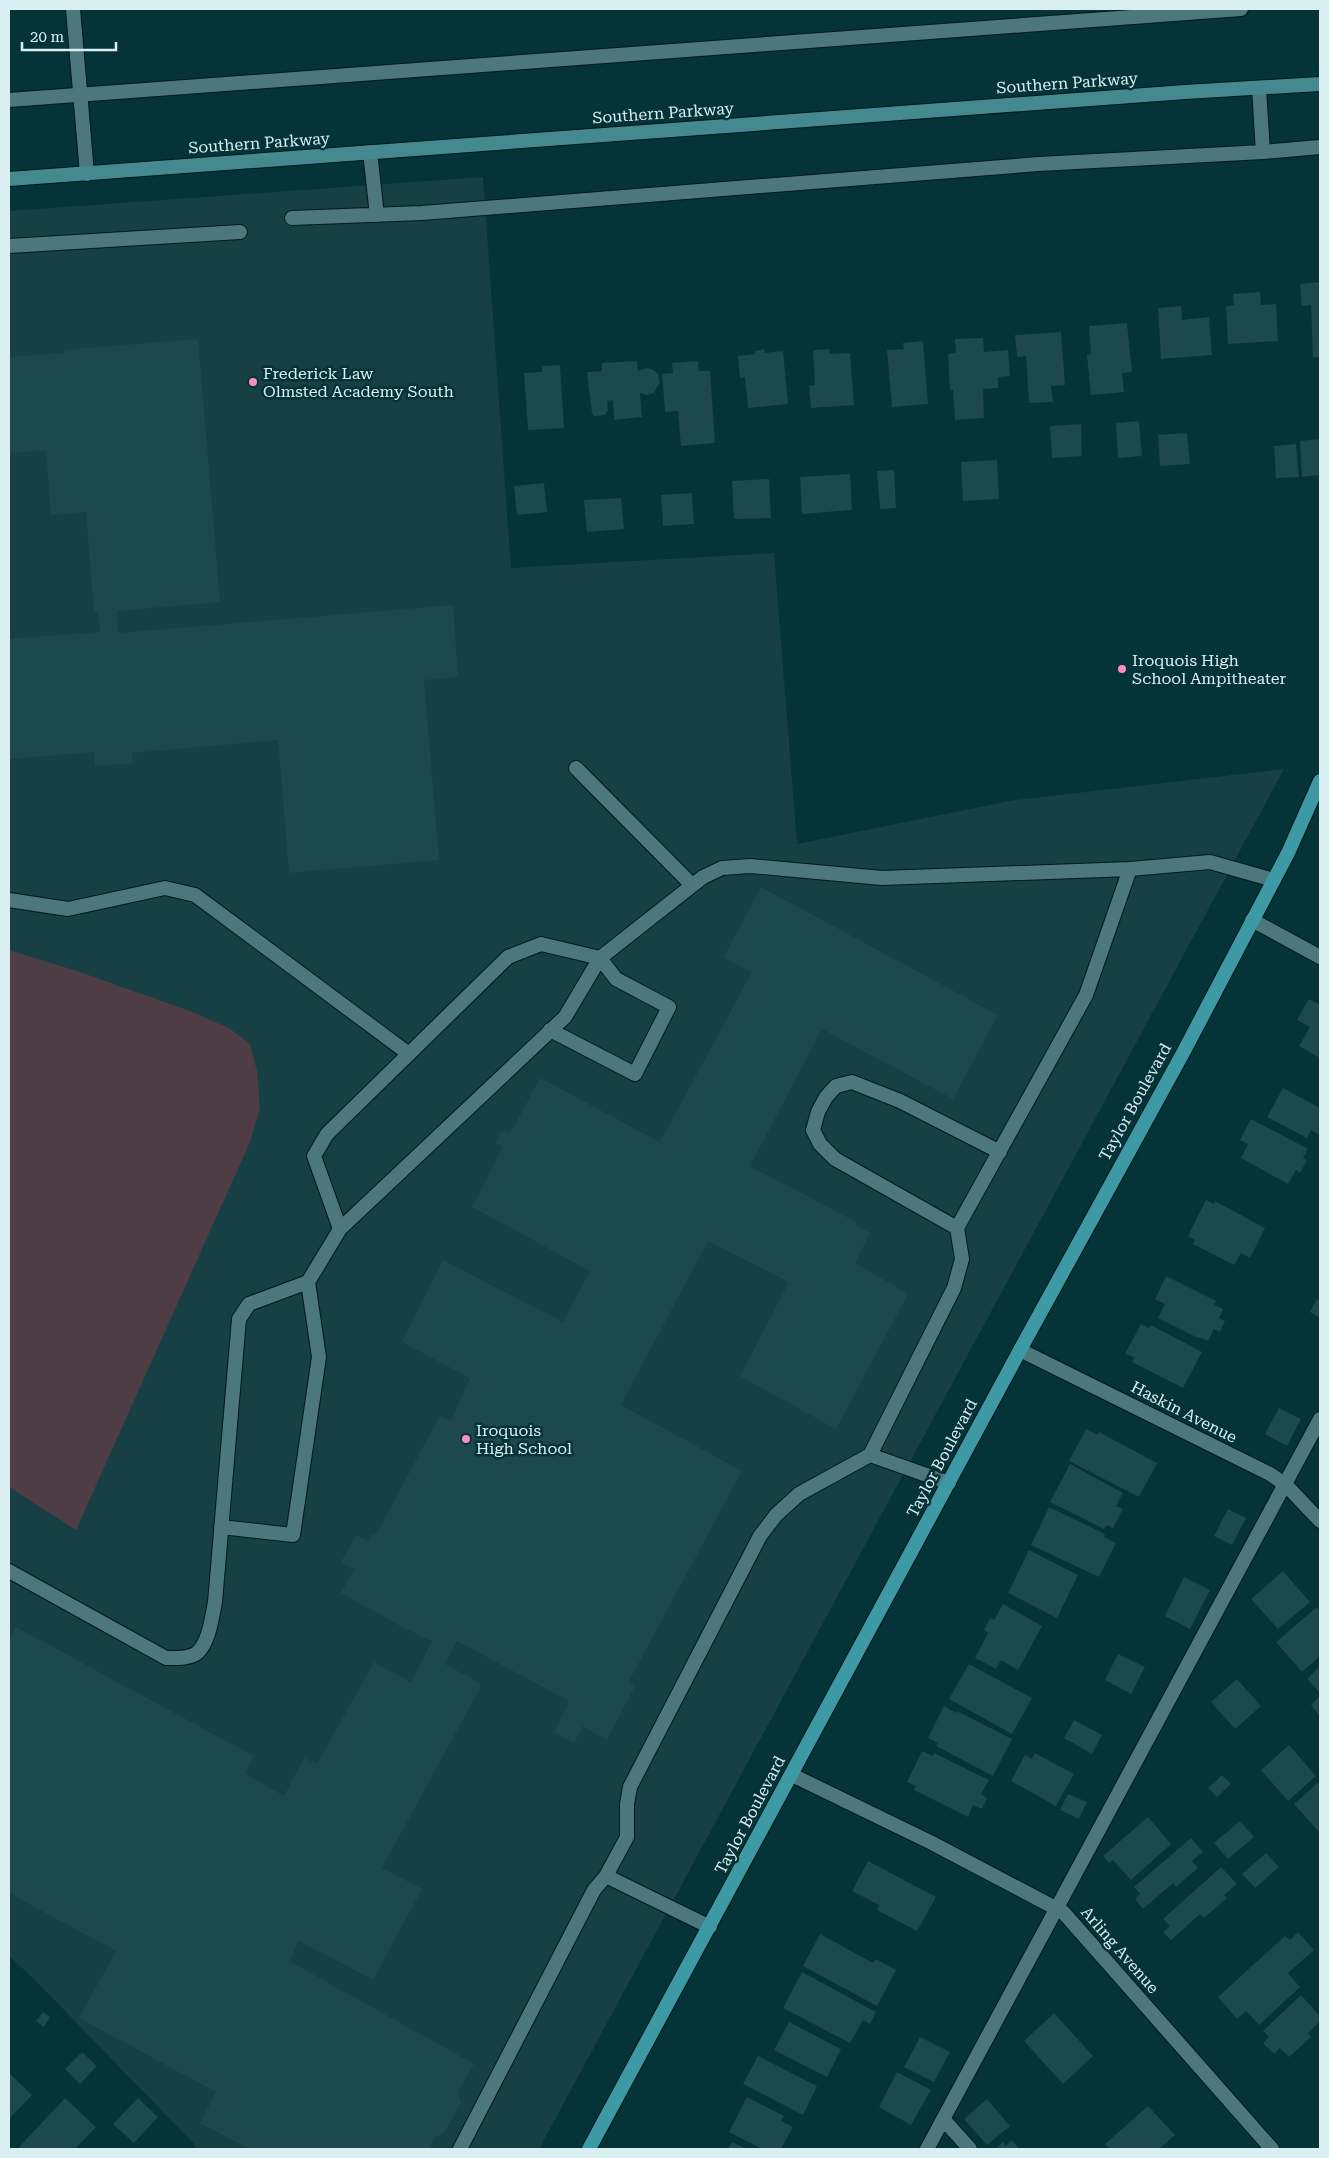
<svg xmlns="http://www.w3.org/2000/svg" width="1329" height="2158" viewBox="0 0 1329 2158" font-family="'Roboto Serif',serif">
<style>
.built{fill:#164044}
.green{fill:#4e3d44}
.building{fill:#1d484d}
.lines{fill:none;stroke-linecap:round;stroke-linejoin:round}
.service-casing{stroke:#03191b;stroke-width:16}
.minor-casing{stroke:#03191b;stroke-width:16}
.secondary-casing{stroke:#03191b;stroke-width:16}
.primary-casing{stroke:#03191b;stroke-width:16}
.service{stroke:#4c777c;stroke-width:14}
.minor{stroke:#4c777c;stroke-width:14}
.secondary{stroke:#448990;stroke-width:14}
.primary{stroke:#3d9aa4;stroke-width:14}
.poi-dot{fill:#fe8ebd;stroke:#043338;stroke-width:2}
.labels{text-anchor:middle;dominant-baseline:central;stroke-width:5;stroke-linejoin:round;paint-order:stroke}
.street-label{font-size:16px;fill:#d9eff2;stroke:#043338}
.poi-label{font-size:16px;fill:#d9eff2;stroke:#043338;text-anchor:start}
</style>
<rect width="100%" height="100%" fill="#043338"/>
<path class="built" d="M 483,177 L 511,568 L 774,553 L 797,844 L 1015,800 L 1284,769 L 539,2149 L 194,2149 L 196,2146 L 34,1979 L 9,1956 L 9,211 Z"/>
<path class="green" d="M 9,950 L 74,970 L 190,1011 L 229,1028 L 250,1044 L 257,1071 L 260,1108 L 250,1142 L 76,1530 L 9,1487 Z"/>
<path class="building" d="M 1320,282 L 1320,357 L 1313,358 L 1311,305 L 1302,306 L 1300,284 Z
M 1260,292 L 1261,305 L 1276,304 L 1278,341 L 1228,344 L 1226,306 L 1234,305 L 1233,294 Z
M 1181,306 L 1182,320 L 1209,317 L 1212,355 L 1161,359 L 1158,308 Z
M 1127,323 L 1132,372 L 1122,373 L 1124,392 L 1091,395 L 1087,355 L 1091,354 L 1089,326 Z
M 1061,332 L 1065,385 L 1051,386 L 1053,402 L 1029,403 L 1026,356 L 1017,357 L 1015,335 Z
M 983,338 L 984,352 L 1008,350 L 1010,376 L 998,377 L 998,388 L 983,389 L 984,418 L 955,420 L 953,390 L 950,390 L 948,354 L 956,353 L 955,339 Z
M 198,339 L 220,602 L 117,611 L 118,633 L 453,605 L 458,677 L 424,680 L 439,860 L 289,873 L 278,740 L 132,753 L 133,763 L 95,766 L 94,752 L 9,759 L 9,639 L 100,632 L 98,612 L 94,612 L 86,512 L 51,515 L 46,450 L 9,453 L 9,357 L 64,353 L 64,350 Z
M 923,341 L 928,404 L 892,407 L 887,350 L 904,349 L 903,343 Z
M 764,349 L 765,353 L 783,351 L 788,404 L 748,408 L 745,377 L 740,378 L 738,356 L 755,354 L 755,351 Z
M 829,349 L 830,354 L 850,353 L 854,405 L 811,408 L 809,386 L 815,385 L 813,350 Z
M 637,361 L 638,371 L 647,368 L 652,369 L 658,374 L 660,382 L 654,393 L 647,395 L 640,393 L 642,417 L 614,420 L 613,400 L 607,401 L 608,410 L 605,415 L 594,416 L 592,413 L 587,372 L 602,371 L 602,363 Z
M 698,361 L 699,371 L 710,371 L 715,443 L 681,446 L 678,411 L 665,412 L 662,374 L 673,373 L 672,363 Z
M 560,365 L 564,428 L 528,430 L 524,373 L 542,372 L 542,366 Z
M 1139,421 L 1142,456 L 1118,458 L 1116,423 Z
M 1081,424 L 1082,456 L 1052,458 L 1050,426 Z
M 1187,433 L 1190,464 L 1160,466 L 1158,435 Z
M 1320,439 L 1320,475 L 1302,477 L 1300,441 Z
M 1296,444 L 1299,477 L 1276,478 L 1274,446 Z
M 997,460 L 999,499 L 963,501 L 961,462 Z
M 894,470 L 896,508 L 880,509 L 877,471 Z
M 850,474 L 852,510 L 802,514 L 800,477 Z
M 769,479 L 771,518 L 734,519 L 732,481 Z
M 544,483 L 547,512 L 517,515 L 514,486 Z
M 692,493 L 694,524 L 663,526 L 661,495 Z
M 621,498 L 624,529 L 587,532 L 584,500 Z
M 761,887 L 998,1015 L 953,1099 L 822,1029 L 750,1166 L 856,1222 L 856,1225 L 870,1233 L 855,1263 L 908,1294 L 836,1429 L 740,1376 L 789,1282 L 708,1241 L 621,1405 L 742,1471 L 628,1683 L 635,1686 L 607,1740 L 583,1726 L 574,1743 L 554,1732 L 569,1701 L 457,1641 L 445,1664 L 478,1682 L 480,1684 L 480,1688 L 382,1868 L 422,1889 L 373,1980 L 299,1941 L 289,1961 L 474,2064 L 458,2092 L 461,2103 L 443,2134 L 435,2137 L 429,2149 L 250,2149 L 200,2123 L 216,2092 L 79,2018 L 116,1951 L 9,1893 L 9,1640 L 16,1627 L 254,1756 L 245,1774 L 284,1796 L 304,1758 L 317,1764 L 374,1662 L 411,1682 L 432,1641 L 402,1627 L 341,1593 L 354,1569 L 341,1562 L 356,1535 L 368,1541 L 372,1535 L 376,1535 L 440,1415 L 451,1421 L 470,1378 L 402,1342 L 443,1260 L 563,1322 L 590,1271 L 472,1207 L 503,1146 L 495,1143 L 502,1130 L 510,1134 L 540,1078 L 660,1142 L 752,972 L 723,958 Z
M 1309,999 L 1320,1005 L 1320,1058 L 1299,1046 L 1310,1027 L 1297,1020 Z
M 1283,1088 L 1320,1108 L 1320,1135 L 1311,1130 L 1307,1138 L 1267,1117 Z
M 1251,1119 L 1308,1149 L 1303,1158 L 1307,1160 L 1300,1173 L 1296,1170 L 1288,1184 L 1241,1158 L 1248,1144 L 1240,1140 Z
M 1206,1200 L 1214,1204 L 1215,1201 L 1265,1228 L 1250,1258 L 1241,1253 L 1234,1265 L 1193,1244 L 1195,1240 L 1188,1236 Z
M 1166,1276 L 1216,1301 L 1214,1305 L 1223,1309 L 1219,1318 L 1225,1321 L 1220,1332 L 1214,1329 L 1208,1341 L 1199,1337 L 1198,1338 L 1158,1318 L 1165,1304 L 1155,1299 Z
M 1317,1299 L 1320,1301 L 1320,1318 L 1310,1312 Z
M 1141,1324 L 1149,1328 L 1151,1325 L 1202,1352 L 1183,1388 L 1132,1362 L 1134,1357 L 1125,1354 Z
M 1279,1408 L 1301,1419 L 1287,1446 L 1265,1434 Z
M 1086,1429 L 1098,1435 L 1099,1432 L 1157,1463 L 1139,1497 L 1069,1461 Z
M 1070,1464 L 1123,1493 L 1116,1506 L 1123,1509 L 1113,1528 L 1107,1525 L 1104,1529 L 1050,1502 Z
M 1049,1507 L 1105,1534 L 1104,1537 L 1116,1543 L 1099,1577 L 1031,1545 Z
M 1228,1509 L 1246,1518 L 1232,1545 L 1214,1536 Z
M 1029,1550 L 1078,1575 L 1057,1618 L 1008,1593 Z
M 1283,1571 L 1310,1602 L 1278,1629 L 1251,1599 Z
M 1184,1577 L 1210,1590 L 1190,1629 L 1165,1616 Z
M 1003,1604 L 1042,1626 L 1018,1670 L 1001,1660 L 996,1669 L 975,1658 L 988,1633 L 984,1630 L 990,1618 L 994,1620 Z
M 1317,1607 L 1320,1611 L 1320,1656 L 1302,1672 L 1276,1642 Z
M 1118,1654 L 1145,1667 L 1131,1694 L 1105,1680 Z
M 969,1664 L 1032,1698 L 1012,1734 L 949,1699 Z
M 1320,1666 L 1320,1693 L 1307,1679 Z
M 1237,1679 L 1261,1706 L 1235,1729 L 1211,1702 Z
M 1320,1696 L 1320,1713 L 1319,1715 L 1311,1705 Z
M 944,1706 L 956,1713 L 957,1711 L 1012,1739 L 993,1776 L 936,1746 L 938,1743 L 928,1738 Z
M 1074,1720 L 1102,1735 L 1092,1754 L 1064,1738 Z
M 1289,1745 L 1316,1776 L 1288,1801 L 1261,1770 Z
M 922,1751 L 933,1756 L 934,1753 L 989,1780 L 981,1794 L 987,1798 L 982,1809 L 973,1805 L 968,1817 L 914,1790 L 916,1786 L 907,1782 Z
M 1035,1753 L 1074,1774 L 1056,1806 L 1011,1781 L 1025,1755 L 1032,1759 Z
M 1222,1775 L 1231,1784 L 1217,1797 L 1208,1788 Z
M 1320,1781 L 1320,1833 L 1294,1804 Z
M 1068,1794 L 1087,1802 L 1079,1819 L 1060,1810 Z
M 1148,1817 L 1171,1844 L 1131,1880 L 1113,1860 L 1109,1863 L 1103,1856 Z
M 1240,1821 L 1254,1837 L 1228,1859 L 1214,1843 Z
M 1191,1838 L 1203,1852 L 1192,1861 L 1198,1868 L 1176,1887 L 1173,1883 L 1143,1909 L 1135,1899 L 1140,1894 L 1134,1887 Z
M 1266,1853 L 1279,1867 L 1255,1888 L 1242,1874 Z
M 868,1861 L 936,1897 L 917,1931 L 877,1910 L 879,1905 L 852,1891 Z
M 1221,1867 L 1237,1884 L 1224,1895 L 1227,1898 L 1204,1918 L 1200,1914 L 1171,1940 L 1163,1932 L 1170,1926 L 1163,1919 Z
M 1298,1932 L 1314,1950 L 1288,1973 L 1300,1987 L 1259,2025 L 1246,2011 L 1237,2019 L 1218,1997 L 1285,1936 L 1290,1940 Z
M 820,1934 L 873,1963 L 876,1959 L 896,1970 L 877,2006 L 803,1966 Z
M 802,1972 L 876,2012 L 870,2024 L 863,2020 L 850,2043 L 783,2008 Z
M 1301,1995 L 1320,2016 L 1320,2021 L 1308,2033 L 1311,2037 L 1289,2057 L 1280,2048 L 1274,2054 L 1263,2043 L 1269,2037 L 1263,2031 Z
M 43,2012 L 50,2017 L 44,2027 L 36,2021 Z
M 1054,2013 L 1093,2056 L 1063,2084 L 1024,2041 Z
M 789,2022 L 841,2049 L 827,2077 L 774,2050 Z
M 920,2037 L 950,2052 L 934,2082 L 904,2067 Z
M 82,2052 L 97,2066 L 80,2084 L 65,2069 Z
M 758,2056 L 817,2086 L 803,2115 L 743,2084 Z
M 897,2072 L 931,2090 L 911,2125 L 879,2107 Z
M 9,2073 L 32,2095 L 9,2119 Z
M 747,2097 L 784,2116 L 781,2121 L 793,2127 L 781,2149 L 762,2149 L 729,2132 Z
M 65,2098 L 96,2127 L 75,2149 L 21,2149 L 19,2147 Z
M 138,2098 L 158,2117 L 134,2143 L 113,2124 Z
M 987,2099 L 1010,2126 L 987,2145 L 964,2119 Z
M 1148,2106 L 1175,2135 L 1159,2149 L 1110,2149 L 1105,2144 Z
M 1012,2140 L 1019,2149 L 995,2149 L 1003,2142 L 1006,2146 Z
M 732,2142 L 747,2149 L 728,2149 Z"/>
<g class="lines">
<g class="service-casing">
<path id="service" d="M 9,100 L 1241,9
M 576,768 L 692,885
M 9,900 L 68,909 L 165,888 L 195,895 L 409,1054
M 957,1228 L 835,1159 L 820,1144 L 813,1130 L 818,1112 L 826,1097 L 836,1086 L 852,1082 L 900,1101 L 1000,1152
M 340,1229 L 314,1156 L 327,1134 L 508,957 L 541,944 L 600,958 L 616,979 L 669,1007 L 635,1074 L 550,1030
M 870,1455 L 949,1483
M 221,1527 L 293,1535 L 319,1357 L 308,1282
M 9,1571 L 166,1658 C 175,1658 189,1659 197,1653 C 209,1643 212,1617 215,1602 L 239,1319 L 249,1304 L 308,1282 L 340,1229 L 565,1017 L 600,958 L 703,877 L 722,868 L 750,866 L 882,878 L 1130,869
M 606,1876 L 710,1927
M 943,2119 L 970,2149
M 460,2149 L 594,1890 L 606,1876 L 627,1837 L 627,1804 L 630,1787 L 760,1536 L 776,1515 L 799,1494 L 870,1455 L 954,1288 L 962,1259 L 957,1228 L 1086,995 L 1130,869 L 1210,862 L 1274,880
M 927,2149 L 1320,1419"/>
</g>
<g class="minor-casing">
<path id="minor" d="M 73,9 L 87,174
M 370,152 L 377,215
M 1263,152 L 1320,147
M 292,218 L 422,213 L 1039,164 L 1263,152 L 1259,88
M 9,246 L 240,232
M 1252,920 L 1320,957
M 1020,1350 L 1270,1474 L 1286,1485 L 1320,1521
M 792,1775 L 932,1843 L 1063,1912 L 1272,2149"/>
</g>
<g class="secondary-casing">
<path id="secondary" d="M 9,179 L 1185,92 L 1320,84"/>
</g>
<g class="primary-casing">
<path id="primary" d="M 589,2149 L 1020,1350 L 1183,1053 L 1288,853 L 1320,781"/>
</g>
<use href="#service" class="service"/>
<use href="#minor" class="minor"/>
<use href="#secondary" class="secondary"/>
<use href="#primary" class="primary"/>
</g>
<g class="poi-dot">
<circle cx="253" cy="382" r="5"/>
<circle cx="1122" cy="669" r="5"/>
<circle cx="466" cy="1439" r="5"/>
</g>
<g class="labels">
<g class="street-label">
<text transform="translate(1067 83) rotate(-4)">Southern Parkway</text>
<text transform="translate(663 113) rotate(-4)">Southern Parkway</text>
<text transform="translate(259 143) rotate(-4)">Southern Parkway</text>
<text transform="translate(1135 1102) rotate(-61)">Taylor Boulevard</text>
<text transform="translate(1184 1412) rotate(27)">Haskin Avenue</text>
<text transform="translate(942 1458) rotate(-62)">Taylor Boulevard</text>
<text transform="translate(750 1815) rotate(-62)">Taylor Boulevard</text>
<text transform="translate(1120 1950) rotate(49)">Arling Avenue</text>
</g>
<g class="poi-label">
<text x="263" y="373">Frederick Law<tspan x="263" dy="18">Olmsted Academy South</tspan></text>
<text x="1132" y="660">Iroquois High<tspan x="1132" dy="18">School Ampitheater</tspan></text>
<text x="476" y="1430">Iroquois<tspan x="476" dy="18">High School</tspan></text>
</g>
</g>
<rect width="1329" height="2158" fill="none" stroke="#d9eff2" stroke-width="20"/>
<path d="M22 42v8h94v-8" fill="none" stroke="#d9eff2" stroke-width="2.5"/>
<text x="30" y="42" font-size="15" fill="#d9eff2" stroke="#043338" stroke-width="4" paint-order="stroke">20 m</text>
</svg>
